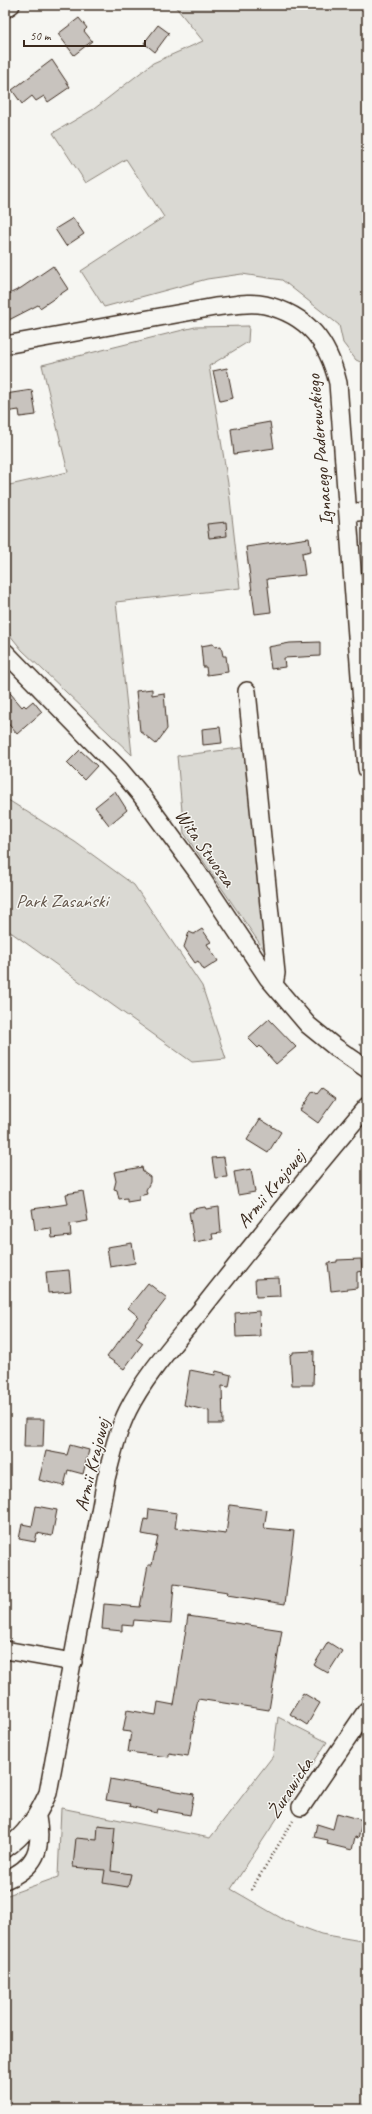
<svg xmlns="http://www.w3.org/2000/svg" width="372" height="2114" viewBox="0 0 372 2114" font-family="Caveat,sans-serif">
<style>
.green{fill:#dad9d3;stroke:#8a8278}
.building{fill:#c8c3be;stroke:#3b2a1e}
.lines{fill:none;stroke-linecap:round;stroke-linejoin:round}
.minor-casing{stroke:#3b2a1e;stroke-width:20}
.path{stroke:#3b2a1e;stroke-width:2.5;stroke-dasharray:1 3;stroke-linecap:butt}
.minor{stroke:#f6f6f2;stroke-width:17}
.labels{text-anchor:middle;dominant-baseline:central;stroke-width:3;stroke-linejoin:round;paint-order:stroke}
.street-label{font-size:19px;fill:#3b2a1e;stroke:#f6f6f2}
.park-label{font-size:19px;fill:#63564b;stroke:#f6f6f2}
</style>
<rect width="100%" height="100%" fill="#f6f6f2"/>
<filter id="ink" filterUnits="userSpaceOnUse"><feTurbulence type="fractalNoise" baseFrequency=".025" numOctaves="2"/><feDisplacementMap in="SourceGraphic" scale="8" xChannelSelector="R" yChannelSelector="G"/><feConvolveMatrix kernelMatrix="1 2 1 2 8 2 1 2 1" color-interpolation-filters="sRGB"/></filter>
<g filter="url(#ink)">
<path class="green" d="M 174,5 L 367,5 L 367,365 L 356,360 L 343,343 L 339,325 L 282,280 L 242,274 L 207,279 L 104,307 L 81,271 L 164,217 L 126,159 L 86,183 L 53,133 L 94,109 L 153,63 L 203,41 Z
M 249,326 L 248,342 L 209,366 L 229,490 L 240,588 L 116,602 L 132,755 L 22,650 L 5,629 L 5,522 L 8,521 L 5,486 L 68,472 L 42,365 L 195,327 Z
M 248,747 L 271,960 L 184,833 L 177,756 Z
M 5,798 L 75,842 L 134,885 L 202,986 L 226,1059 L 192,1062 L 5,928 Z
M 278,1717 L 327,1742 L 231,1889 L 286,1921 L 321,1934 L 367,1942 L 367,2109 L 5,2109 L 5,1896 L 58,1877 L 61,1808 L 210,1838 L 273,1756 Z"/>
<path class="building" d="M 79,18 L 87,28 L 84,31 L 92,41 L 74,55 L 58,34 Z
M 158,25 L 169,33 L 155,52 L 144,43 Z
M 52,60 L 70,87 L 48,102 L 44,96 L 36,101 L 32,96 L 22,104 L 12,90 Z
M 73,218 L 84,234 L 66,246 L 55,229 Z
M 53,266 L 68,289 L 40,308 L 38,305 L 5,322 L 5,296 L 21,288 Z
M 227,368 L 233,398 L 220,401 L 213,371 Z
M 32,390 L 36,415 L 20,417 L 19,410 L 5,412 L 5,394 Z
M 270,422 L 274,448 L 234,454 L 231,429 Z
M 226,522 L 227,536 L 209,538 L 207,524 Z
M 309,538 L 311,551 L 302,553 L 305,575 L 267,579 L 271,612 L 255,614 L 246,547 Z
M 320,642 L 320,656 L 284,658 L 285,667 L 271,669 L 268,647 L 290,643 Z
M 213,644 L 215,647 L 221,646 L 223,656 L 226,656 L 228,672 L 207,675 L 206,667 L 203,667 L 201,646 Z
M 5,687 L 22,707 L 24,705 L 26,707 L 33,701 L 42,712 L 17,734 L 5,720 Z
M 152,689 L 152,695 L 164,693 L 167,729 L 156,744 L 140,731 L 136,691 Z
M 220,727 L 222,743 L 203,745 L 202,729 Z
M 80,750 L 97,766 L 84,780 L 67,763 Z
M 115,791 L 127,810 L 109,825 L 95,807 Z
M 202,929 L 211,942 L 207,944 L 218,961 L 204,970 L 198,961 L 195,963 L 184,947 L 189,932 L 194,934 Z
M 269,1019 L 296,1047 L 276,1064 L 260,1046 L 258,1048 L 248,1038 Z
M 322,1088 L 336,1098 L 318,1123 L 300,1110 L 313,1091 L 317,1094 Z
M 260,1119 L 281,1132 L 268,1153 L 247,1140 Z
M 224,1157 L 227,1177 L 215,1178 L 212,1158 Z
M 142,1167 L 143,1172 L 150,1177 L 150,1182 L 146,1190 L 147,1194 L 139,1196 L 139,1200 L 127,1202 L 127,1198 L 119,1199 L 117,1190 L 114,1189 L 116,1181 L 114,1172 Z
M 251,1169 L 255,1192 L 238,1195 L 234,1172 Z
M 83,1191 L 88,1221 L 70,1224 L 71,1236 L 52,1238 L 51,1228 L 35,1230 L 32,1209 L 68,1204 L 66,1194 Z
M 205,1207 L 206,1209 L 219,1207 L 221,1233 L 212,1234 L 213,1239 L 194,1242 L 189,1212 L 193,1212 L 193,1209 Z
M 132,1243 L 135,1263 L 110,1267 L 107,1247 Z
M 361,1259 L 362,1271 L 357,1272 L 357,1288 L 331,1291 L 328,1263 L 337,1262 L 337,1260 Z
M 69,1270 L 71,1291 L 48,1293 L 46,1272 Z
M 279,1278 L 280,1296 L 256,1297 L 255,1279 Z
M 148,1283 L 167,1298 L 136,1338 L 143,1343 L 124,1369 L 107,1357 L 138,1316 L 128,1308 Z
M 259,1311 L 260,1336 L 236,1337 L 235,1313 Z
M 314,1351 L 313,1385 L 292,1385 L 290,1355 L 293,1354 L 293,1352 Z
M 190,1370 L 215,1375 L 216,1371 L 231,1375 L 229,1387 L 222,1386 L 223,1424 L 209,1424 L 209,1411 L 184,1405 Z
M 25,1419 L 44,1419 L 43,1447 L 24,1447 Z
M 70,1445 L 89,1450 L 83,1474 L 68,1470 L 64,1486 L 39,1480 L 46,1451 L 67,1455 Z
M 230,1505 L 267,1510 L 264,1528 L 294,1531 L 285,1604 L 227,1595 L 228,1592 L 174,1584 L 171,1623 L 134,1620 L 133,1626 L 122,1625 L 122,1631 L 102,1629 L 104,1604 L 140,1607 L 148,1565 L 152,1565 L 158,1537 L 142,1534 L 145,1519 L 148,1520 L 149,1509 L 177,1513 L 175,1528 L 226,1534 Z
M 36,1506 L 57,1510 L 52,1536 L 37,1533 L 35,1542 L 19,1539 L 22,1524 L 32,1526 Z
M 188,1616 L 282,1630 L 269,1710 L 198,1699 L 188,1756 L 169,1753 L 169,1757 L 128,1752 L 131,1732 L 123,1731 L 127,1710 L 156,1715 L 158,1702 L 174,1705 Z
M 328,1642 L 342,1651 L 328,1673 L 314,1665 Z
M 303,1693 L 320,1703 L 307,1725 L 290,1714 Z
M 110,1779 L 194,1794 L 190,1815 L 158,1809 L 157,1813 L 129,1806 L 130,1804 L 106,1800 Z
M 337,1813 L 363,1820 L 358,1838 L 355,1837 L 352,1850 L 327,1844 L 328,1840 L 314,1837 L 317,1824 L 333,1829 Z
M 98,1825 L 115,1827 L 111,1871 L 131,1874 L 128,1887 L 103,1883 L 105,1870 L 73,1867 L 76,1838 L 97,1840 Z"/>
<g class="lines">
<g class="minor-casing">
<path id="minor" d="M 5,9 L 11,5
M 5,345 L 215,307 C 231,306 249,301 265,305 C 308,315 328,342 338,383 L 367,769
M 348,513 L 367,511
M 5,652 L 120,770 L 141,795 L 196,870 L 268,978 L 308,1025 L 335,1047 L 367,1069
M 247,691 L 276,973 L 274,985
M 5,1650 L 73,1662
M 301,1807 L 367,1710
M 5,1849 C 26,1835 38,1815 48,1793 L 106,1479 C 112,1456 117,1432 128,1410 C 146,1374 176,1342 201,1310 C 255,1241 311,1173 367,1106
M 5,1880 C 36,1867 43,1849 37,1817"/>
</g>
<path class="path" d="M 367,897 L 367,912
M 360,1045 L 367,1041
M 251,1890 L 293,1821"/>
<use href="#minor" class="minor"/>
</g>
</g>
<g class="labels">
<g class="street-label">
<text transform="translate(320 450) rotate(-95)">Ignacego Paderewskiego</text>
<text transform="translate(205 848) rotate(55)">Wita Stwosza</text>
<text transform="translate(271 1189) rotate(-50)">Armii Krajowej</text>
<text transform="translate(92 1465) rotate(-76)">Armii Krajowej</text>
<text transform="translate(290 1788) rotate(-57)">Żurawicka</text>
</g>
<g class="park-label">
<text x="62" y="901">Park Zasański</text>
</g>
</g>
<rect width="372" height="2114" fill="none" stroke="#f6f6f2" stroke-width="20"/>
<rect x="10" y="10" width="352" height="2094" fill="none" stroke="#3b2a1e" stroke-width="1.5" filter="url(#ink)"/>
<path d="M24 40v6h121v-6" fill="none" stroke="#3b2a1e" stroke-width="2"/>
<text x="30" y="40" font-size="12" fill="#3b2a1e" stroke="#f6f6f2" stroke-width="3" paint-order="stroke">50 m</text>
</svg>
